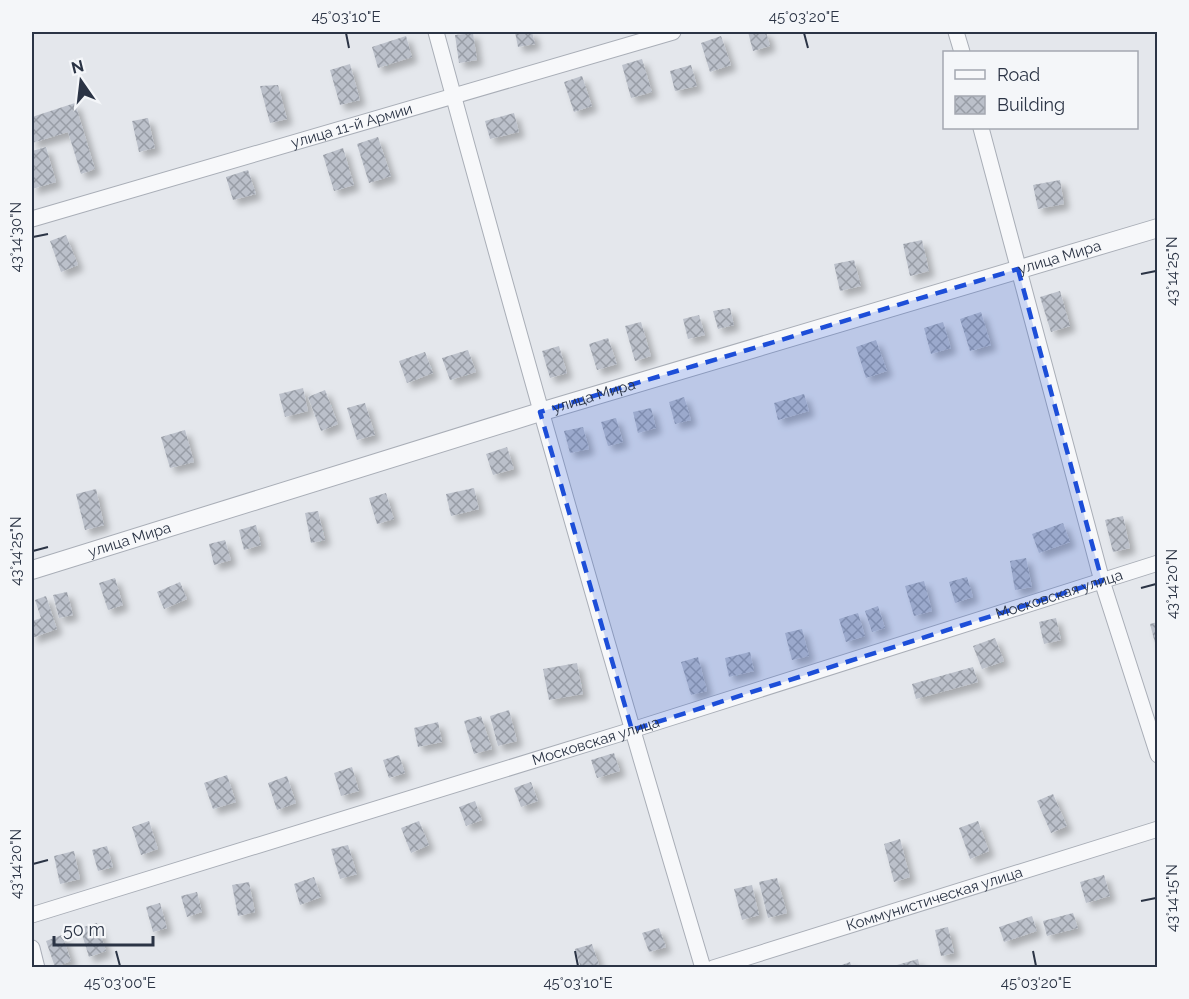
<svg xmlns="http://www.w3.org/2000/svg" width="1189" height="999" viewBox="0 0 1189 999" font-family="Raleway,sans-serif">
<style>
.building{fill:url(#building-cross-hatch);filter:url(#shadow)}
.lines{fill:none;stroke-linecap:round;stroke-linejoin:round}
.minor-casing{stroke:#a9aeb7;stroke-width:17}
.tertiary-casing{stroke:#a9aeb7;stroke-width:20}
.minor{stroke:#f7f8fa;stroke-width:15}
.tertiary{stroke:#f7f8fa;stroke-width:18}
.marked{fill:#1d4ed8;fill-opacity:0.2;stroke:#1d4ed8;stroke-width:4.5;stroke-dasharray:12 8;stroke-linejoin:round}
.ticks{fill:none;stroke:#2b3445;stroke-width:2}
.labels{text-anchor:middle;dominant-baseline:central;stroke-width:4.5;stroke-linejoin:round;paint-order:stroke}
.street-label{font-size:15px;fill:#2b3445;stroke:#f4f6f9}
.neatline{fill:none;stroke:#2b3445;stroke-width:2}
.ticks-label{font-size:15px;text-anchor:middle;fill:#2b3445}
</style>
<defs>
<pattern id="building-cross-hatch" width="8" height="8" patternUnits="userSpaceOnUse" patternTransform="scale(1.5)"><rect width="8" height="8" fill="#bbc0ca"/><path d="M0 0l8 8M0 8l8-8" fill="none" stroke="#989da6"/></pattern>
<filter id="shadow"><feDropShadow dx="5.5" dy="5.5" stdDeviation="3" flood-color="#0004"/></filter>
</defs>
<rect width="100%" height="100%" fill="#e4e7ec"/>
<path class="building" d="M 515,32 L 532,32 L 535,44 L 518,47 Z
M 748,32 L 766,32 L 770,46 L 753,51 Z
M 473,33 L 477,60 L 459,63 L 455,35 Z
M 406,36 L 412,57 L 378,68 L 372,47 Z
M 721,36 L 731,65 L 710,72 L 701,43 Z
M 642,59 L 652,92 L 631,98 L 622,65 Z
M 350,64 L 360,100 L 340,105 L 330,70 Z
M 691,65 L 697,86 L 675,91 L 670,71 Z
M 582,76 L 592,106 L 574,112 L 564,82 Z
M 278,85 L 287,119 L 270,123 L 260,86 Z
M 75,103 L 95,169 L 81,174 L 68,132 L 32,143 L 32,117 Z
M 514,113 L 519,132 L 490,139 L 485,121 Z
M 148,118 L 155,148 L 139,152 L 132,121 Z
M 378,137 L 391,176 L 369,183 L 357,144 Z
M 46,147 L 56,182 L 32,189 L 32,151 Z
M 343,148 L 354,185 L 334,191 L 323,155 Z
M 248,170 L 256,194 L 233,200 L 226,177 Z
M 1060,180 L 1064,204 L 1038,209 L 1033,185 Z
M 66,235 L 78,265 L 61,272 L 50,241 Z
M 922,240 L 929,271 L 910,276 L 903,244 Z
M 854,260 L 861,286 L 840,291 L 834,264 Z
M 1060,291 L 1070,326 L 1051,332 L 1040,297 Z
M 730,308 L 734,325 L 718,329 L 713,311 Z
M 981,312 L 991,345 L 970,351 L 960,319 Z
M 699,315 L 705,335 L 688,339 L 683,319 Z
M 641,322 L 651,356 L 635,361 L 625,326 Z
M 943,322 L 951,348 L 931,354 L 924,328 Z
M 608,338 L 617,364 L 597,370 L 589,344 Z
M 876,340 L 887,371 L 866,378 L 856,347 Z
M 559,346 L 567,373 L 550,378 L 542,351 Z
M 468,350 L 476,372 L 450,380 L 442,358 Z
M 425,352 L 433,373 L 407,383 L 399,361 Z
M 303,388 L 308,411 L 285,417 L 279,394 Z
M 325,390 L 338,424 L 321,431 L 308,397 Z
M 804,394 L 809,411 L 778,420 L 774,403 Z
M 684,397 L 691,420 L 675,424 L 669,402 Z
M 365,403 L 375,435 L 357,440 L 347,408 Z
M 651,408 L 656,428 L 638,433 L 633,412 Z
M 616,418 L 623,442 L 608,446 L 601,422 Z
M 583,427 L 589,449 L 570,453 L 564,431 Z
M 185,430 L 194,462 L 170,468 L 161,437 Z
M 507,447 L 514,469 L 493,475 L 486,454 Z
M 474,488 L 479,509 L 451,516 L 446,494 Z
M 96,489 L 104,525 L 85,530 L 76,494 Z
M 386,493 L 394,519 L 377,524 L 369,498 Z
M 318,511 L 325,540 L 311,543 L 305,513 Z
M 1123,516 L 1130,548 L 1113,552 L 1105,520 Z
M 1063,523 L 1070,542 L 1039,553 L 1032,534 Z
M 256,525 L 261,545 L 244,550 L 239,530 Z
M 225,540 L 231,560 L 214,565 L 209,544 Z
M 1026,558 L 1032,587 L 1015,590 L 1010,561 Z
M 967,577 L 973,597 L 955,603 L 949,582 Z
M 115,578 L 123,605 L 108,610 L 99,583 Z
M 924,581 L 932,611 L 914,616 L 905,586 Z
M 180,582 L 187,599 L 164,609 L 157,592 Z
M 67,592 L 73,615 L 59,618 L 53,595 Z
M 46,596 L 57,629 L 32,638 L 32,621 L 41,618 L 35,600 Z
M 878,606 L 885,628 L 872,632 L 865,611 Z
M 858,613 L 865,636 L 846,642 L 839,619 Z
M 1056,618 L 1061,640 L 1044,644 L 1039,622 Z
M 1158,622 L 1158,646 L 1156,647 L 1150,624 Z
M 802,629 L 809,656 L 792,660 L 785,633 Z
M 995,638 L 1004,661 L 982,669 L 973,646 Z
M 750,652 L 754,671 L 729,677 L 725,658 Z
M 698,657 L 707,691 L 691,695 L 681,662 Z
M 577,663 L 583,694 L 549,700 L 543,669 Z
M 973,667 L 978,682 L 916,699 L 912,684 Z
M 509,710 L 517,741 L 498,746 L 490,716 Z
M 481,716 L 492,749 L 474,754 L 464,721 Z
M 438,722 L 442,742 L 418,747 L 414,728 Z
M 614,753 L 620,771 L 597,778 L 591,760 Z
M 399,755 L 405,773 L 389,778 L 383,760 Z
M 352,767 L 359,791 L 341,796 L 334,773 Z
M 227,775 L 236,802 L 213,809 L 204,783 Z
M 287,776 L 296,803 L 277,810 L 268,783 Z
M 531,782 L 538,801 L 521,807 L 514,788 Z
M 1053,794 L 1067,826 L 1051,833 L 1037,801 Z
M 475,801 L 482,820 L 466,826 L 459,807 Z
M 149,821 L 158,849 L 141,855 L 132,827 Z
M 419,821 L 429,845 L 411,853 L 401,828 Z
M 978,821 L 989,851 L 970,859 L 959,828 Z
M 900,839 L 910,877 L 894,882 L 884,844 Z
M 348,845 L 357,874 L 340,879 L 331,849 Z
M 107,846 L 113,867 L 98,871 L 92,850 Z
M 74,851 L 80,879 L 60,884 L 54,856 Z
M 1104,875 L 1110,896 L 1086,903 L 1080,882 Z
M 314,877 L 321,897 L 300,905 L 294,884 Z
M 777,878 L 787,913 L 768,918 L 759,882 Z
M 249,882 L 255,912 L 238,916 L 232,885 Z
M 752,885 L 759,915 L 742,920 L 734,889 Z
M 197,892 L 202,912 L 187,917 L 181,896 Z
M 160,903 L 167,928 L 153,932 L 146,907 Z
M 1073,913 L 1078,928 L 1047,936 L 1043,921 Z
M 1032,916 L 1037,931 L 1004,942 L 999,927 Z
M 97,923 L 106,951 L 89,957 L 80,928 Z
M 948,927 L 954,953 L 941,956 L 935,930 Z
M 659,928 L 666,947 L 649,952 L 642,933 Z
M 62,935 L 71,961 L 55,967 L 46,941 Z
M 592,944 L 600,968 L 581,968 L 575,949 Z
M 918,959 L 920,968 L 890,968 L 890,967 Z
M 850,962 L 852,968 L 836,968 L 836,967 Z"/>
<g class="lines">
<g class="minor-casing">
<g id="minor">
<path d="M 436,32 C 521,345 610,657 703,968"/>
<path d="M 956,32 L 962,52"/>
<path d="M 981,128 L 1102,581 L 1158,755"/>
<path id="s1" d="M 32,219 L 673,32"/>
<path id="s2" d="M 32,915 L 632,730 L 1158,563"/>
<path d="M 32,948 L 37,968"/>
<path id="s3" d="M 713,968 L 1158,829"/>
</g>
</g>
<g class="tertiary-casing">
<g id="tertiary">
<path id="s4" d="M 32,570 L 540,412 L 1158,228"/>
</g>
</g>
<use href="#minor" class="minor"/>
<use href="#tertiary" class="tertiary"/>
</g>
<path class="marked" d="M 1018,269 L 1102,581 L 632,730 L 540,412 Z"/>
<path class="ticks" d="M 346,33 L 349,48M 804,33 L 808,48M 33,237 L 48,234M 1141,274 L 1156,271M 33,551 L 48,547M 1141,588 L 1156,584M 33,864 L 48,860M 1141,901 L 1156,898M 116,951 L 120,966M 575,951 L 578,966M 1033,951 L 1036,966"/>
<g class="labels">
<g class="street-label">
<text stroke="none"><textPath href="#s1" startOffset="333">улица 11-й Армии</textPath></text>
<text stroke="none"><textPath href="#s4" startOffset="1074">улица Мира</textPath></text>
<text stroke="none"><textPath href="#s4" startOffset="588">улица Мира</textPath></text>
<text stroke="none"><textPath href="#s4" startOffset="102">улица Мира</textPath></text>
<text stroke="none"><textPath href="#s2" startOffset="1076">Московская улица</textPath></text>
<text stroke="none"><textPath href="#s2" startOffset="590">Московская улица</textPath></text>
<text stroke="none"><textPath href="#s3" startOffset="232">Коммунистическая улица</textPath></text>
</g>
</g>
<rect width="1189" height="999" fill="none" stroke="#f4f6f9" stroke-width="66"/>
<rect x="943" y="51" width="195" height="78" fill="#f4f6f9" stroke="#a4a8b1" stroke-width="1.5"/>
<rect x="955" y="70" width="30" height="9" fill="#f7f8fa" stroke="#a4a8b1" stroke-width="1.5"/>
<text x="997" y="81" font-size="18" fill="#2b3445">Road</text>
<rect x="955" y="96" width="30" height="18" fill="url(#building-cross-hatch)" stroke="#a4a8b1" stroke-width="1.5"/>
<text x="997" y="111" font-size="18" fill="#2b3445">Building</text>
<g transform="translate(81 81) rotate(346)" stroke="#f4f6f9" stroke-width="4.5" paint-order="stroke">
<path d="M0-4.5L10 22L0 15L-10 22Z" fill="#2b3445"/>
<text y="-9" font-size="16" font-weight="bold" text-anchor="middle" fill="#2b3445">N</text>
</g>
<path d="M54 936v9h99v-9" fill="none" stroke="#2b3445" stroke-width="3"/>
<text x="63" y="936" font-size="18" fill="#2b3445" stroke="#f4f6f9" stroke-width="4.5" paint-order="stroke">50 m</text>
<rect x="33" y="33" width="1123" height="933" class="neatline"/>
<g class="ticks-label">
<text x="346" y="22">45°03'10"E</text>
<text x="804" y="22">45°03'20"E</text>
<text transform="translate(16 237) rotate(-90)" y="5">43°14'30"N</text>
<text transform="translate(1172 271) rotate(-90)" y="5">43°14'25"N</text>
<text transform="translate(16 551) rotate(-90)" y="5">43°14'25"N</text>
<text transform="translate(1172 584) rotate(-90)" y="5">43°14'20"N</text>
<text transform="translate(16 864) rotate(-90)" y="5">43°14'20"N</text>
<text transform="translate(1172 898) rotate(-90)" y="5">43°14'15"N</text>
<text x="120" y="988">45°03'00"E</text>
<text x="578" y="988">45°03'10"E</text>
<text x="1036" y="988">45°03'20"E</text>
</g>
</svg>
